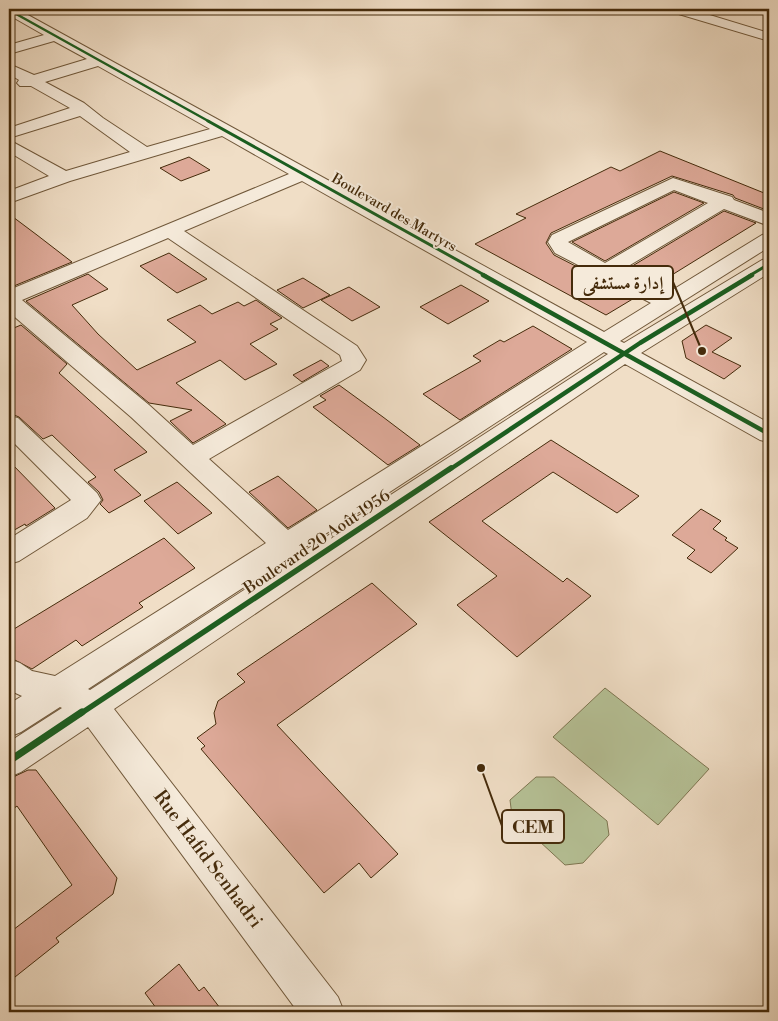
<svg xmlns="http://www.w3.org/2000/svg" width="778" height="1021" viewBox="0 0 778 1021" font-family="'Libre Bodoni',Amiri,serif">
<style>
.green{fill:#b6c297;stroke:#7e7651}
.building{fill:#dda998;stroke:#452b0b}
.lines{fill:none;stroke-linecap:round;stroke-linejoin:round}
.minor-casing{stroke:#70583a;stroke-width:2}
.minor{fill:#f5eada;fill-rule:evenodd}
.cycleway-far4-casing{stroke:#f5eada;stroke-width:4.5}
.cycleway-far3-casing{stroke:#f5eada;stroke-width:5}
.cycleway-far2-casing{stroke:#f5eada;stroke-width:7}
.cycleway-far1-casing{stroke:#f5eada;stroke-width:9}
.cycleway-casing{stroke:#f5eada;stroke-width:10}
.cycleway-far4{stroke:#1b5e20;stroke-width:2.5}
.cycleway-far3{stroke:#1b5e20;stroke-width:3}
.cycleway-far2{stroke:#1b5e20;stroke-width:4.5}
.cycleway-far1{stroke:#1b5e20;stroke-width:5.5}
.cycleway{stroke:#1b5e20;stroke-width:7}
.labels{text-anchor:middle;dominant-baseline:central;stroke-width:4;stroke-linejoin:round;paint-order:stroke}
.far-street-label{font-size:14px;fill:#452b0b;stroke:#f5eada}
.street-label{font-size:16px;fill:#452b0b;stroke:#f5eada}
.near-street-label{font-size:19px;fill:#452b0b;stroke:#f5eada}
.leader{fill:none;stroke:#452b0b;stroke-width:2}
.callout-dot{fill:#452b0b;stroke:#f5eada;stroke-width:2}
.callout{fill:#f5eada;stroke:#452b0b;stroke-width:2}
.callout-label{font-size:18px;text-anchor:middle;font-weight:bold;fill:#452b0b}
</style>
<rect width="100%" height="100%" fill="#f0dec6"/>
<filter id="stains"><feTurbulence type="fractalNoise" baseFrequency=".004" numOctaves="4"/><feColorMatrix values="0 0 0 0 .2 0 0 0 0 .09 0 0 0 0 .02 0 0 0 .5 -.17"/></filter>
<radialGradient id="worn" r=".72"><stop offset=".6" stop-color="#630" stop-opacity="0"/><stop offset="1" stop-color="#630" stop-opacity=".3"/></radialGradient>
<path class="green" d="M 605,688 L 709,769 L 658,825 L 553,737 Z
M 536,777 L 554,777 L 607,821 L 609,835 L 583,863 L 565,865 L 512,816 L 510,800 Z"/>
<path class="building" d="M 660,151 L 769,195 L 769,211 L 735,198 L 733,195 L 672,176 L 551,233 L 546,243 L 554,255 L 636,297 L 606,315 L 475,244 L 526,218 L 516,214 L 611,167 L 620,171 Z
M 189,157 L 210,170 L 181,181 L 160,168 Z
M 674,192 L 704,203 L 605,261 L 572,242 Z
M 724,211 L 756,223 L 654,286 L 624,271 Z
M 9,214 L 37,235 L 72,262 L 9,288 Z
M 169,253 L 207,279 L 177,293 L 140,266 Z
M 88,274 L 108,289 L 72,305 L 98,334 L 137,370 L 196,342 L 167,320 L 200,305 L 212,314 L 238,302 L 244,306 L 256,300 L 282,318 L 270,324 L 278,329 L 250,344 L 277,364 L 245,380 L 220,360 L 176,383 L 226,424 L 193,443 L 170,421 L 192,410 L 149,403 L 26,301 Z
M 303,278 L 330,295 L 303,308 L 277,290 Z
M 461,285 L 489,301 L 448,324 L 420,307 Z
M 349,287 L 380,307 L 352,321 L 321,300 Z
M 21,325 L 67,364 L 59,373 L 147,452 L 114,470 L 141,495 L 109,513 L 100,504 L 103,500 L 99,492 L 88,482 L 96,477 L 52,435 L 43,439 L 19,417 L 9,413 L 9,330 Z
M 706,325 L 732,338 L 712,352 L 741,366 L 724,379 L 686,358 L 682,341 Z
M 533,326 L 572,349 L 460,420 L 423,394 L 481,361 L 473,356 L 500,340 L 504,342 Z
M 321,360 L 329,366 L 302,382 L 293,375 Z
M 339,385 L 383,417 L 420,445 L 388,465 L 313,407 L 326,400 L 320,396 Z
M 551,440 L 639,496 L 617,513 L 553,472 L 482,521 L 563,582 L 567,578 L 591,596 L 517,657 L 457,605 L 497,576 L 429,522 Z
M 9,461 L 55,508 L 26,526 L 25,524 L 9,533 Z
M 278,476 L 317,510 L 288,528 L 249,492 Z
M 177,482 L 212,513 L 178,534 L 144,501 Z
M 701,509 L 721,521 L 713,529 L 727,538 L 725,540 L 738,548 L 711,573 L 687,558 L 695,550 L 672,535 Z
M 164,538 L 195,568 L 139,603 L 143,607 L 82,646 L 76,640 L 32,669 L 9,657 L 9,632 Z
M 372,583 L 417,624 L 277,725 L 398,854 L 371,878 L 359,863 L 324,893 L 201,749 L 205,746 L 197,738 L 216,724 L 214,713 L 218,701 L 245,682 L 237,674 Z
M 28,770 L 36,770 L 117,878 L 113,894 L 56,938 L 59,942 L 15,977 L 9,966 L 9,933 L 72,885 L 17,806 L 9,812 L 9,779 Z
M 179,964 L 199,991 L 204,987 L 223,1012 L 159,1012 L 145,993 Z"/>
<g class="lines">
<g class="minor-casing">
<path id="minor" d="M 9,9 L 17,9 L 604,332 L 651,303 L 555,253 L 548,242 L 552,235 L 673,178 L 732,197 L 734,200 L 769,213 L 769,226 L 724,209 L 620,271 L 666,294 L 762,235 L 769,233 L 769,247 L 620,341 L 624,343 L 762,260 L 769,258 L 769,273 L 641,353 L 769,423 L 769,442 L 760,440 L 625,364 L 114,709 L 338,997 L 344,1012 L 298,1012 L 88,727 L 21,772 L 9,777 L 9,742 L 62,708 L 60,707 L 21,732 L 9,737 L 9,704 L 22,696 L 9,690 L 9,659 L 20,663 L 32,671 L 55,676 L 266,543 L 131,417 L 9,312 L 9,290 L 289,174 L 222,136 L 70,181 L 9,203 L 9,191 L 49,176 L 9,152 L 9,140 L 66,171 L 130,152 L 80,116 L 9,138 L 9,128 L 70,108 L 31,86 L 20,86 L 17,83 L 19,80 L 9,74 L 9,64 L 34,75 L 87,59 L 54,41 L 9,54 L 9,45 L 44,35 L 9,15 ZM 98,66 L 210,129 L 147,147 L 103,118 L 84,103 L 45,82 ZM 302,181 L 587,342 L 288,530 L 209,459 L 360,370 L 366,360 L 357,346 L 184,231 ZM 674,190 L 708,203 L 605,263 L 568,242 ZM 168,238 L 340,355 L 342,361 L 193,445 L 149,405 L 22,300 ZM 604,352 L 608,354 L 90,690 L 88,689 Z
M 670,9 L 690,9 L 769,33 L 769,41 L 672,12 Z
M 9,416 L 18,418 L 97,493 L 101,500 L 87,518 L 19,561 L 9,564 L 9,539 L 71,500 L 9,438 Z"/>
</g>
<use href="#minor" class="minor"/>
<g class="cycleway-far4-casing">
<path id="cycleway-far4" d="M 9,10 L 210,122"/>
</g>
<g class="cycleway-far3-casing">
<path id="cycleway-far3" d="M 208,121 L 486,276
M 749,276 L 769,264"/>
</g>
<g class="cycleway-far2-casing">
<path id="cycleway-far2" d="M 483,275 L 769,434
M 449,470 L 640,343 L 752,275"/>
</g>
<g class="cycleway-far1-casing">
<path id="cycleway-far1" d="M 80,714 L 451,468"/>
</g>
<g class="cycleway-casing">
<path id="cycleway" d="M 9,761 L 82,712"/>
</g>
<use href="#cycleway-far4" class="cycleway-far4"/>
<use href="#cycleway-far3" class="cycleway-far3"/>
<use href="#cycleway-far2" class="cycleway-far2"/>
<use href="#cycleway-far1" class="cycleway-far1"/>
<use href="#cycleway" class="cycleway"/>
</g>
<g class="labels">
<g class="far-street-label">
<text transform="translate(394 213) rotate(30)">Boulevard des Martyrs</text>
</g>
<g class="street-label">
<text transform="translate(317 542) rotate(-34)">Boulevard 20 Août 1956</text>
</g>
<g class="near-street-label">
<text transform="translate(208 859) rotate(53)">Rue Hafid Senhadri</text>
</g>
</g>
<path class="leader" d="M702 351L673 282M481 768L502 826"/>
<g class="callout-dot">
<circle cx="702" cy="351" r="5"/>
<circle cx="481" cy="768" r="5"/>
</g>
<g class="callout">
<rect x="572" y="266" width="101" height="33" rx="5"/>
<rect x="502" y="810" width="62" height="33" rx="5"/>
</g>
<g class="callout-label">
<text x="623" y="289">إدارة مستشفى</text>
<text x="533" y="833">CEM</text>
</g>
<rect width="778" height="1021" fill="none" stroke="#f0dec6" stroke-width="30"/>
<rect x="10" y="10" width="758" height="1001" fill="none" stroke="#452b0b" stroke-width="2.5"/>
<rect x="15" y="15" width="748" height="991" fill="none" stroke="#452b0b"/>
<rect width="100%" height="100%" filter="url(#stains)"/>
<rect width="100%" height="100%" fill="url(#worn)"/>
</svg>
